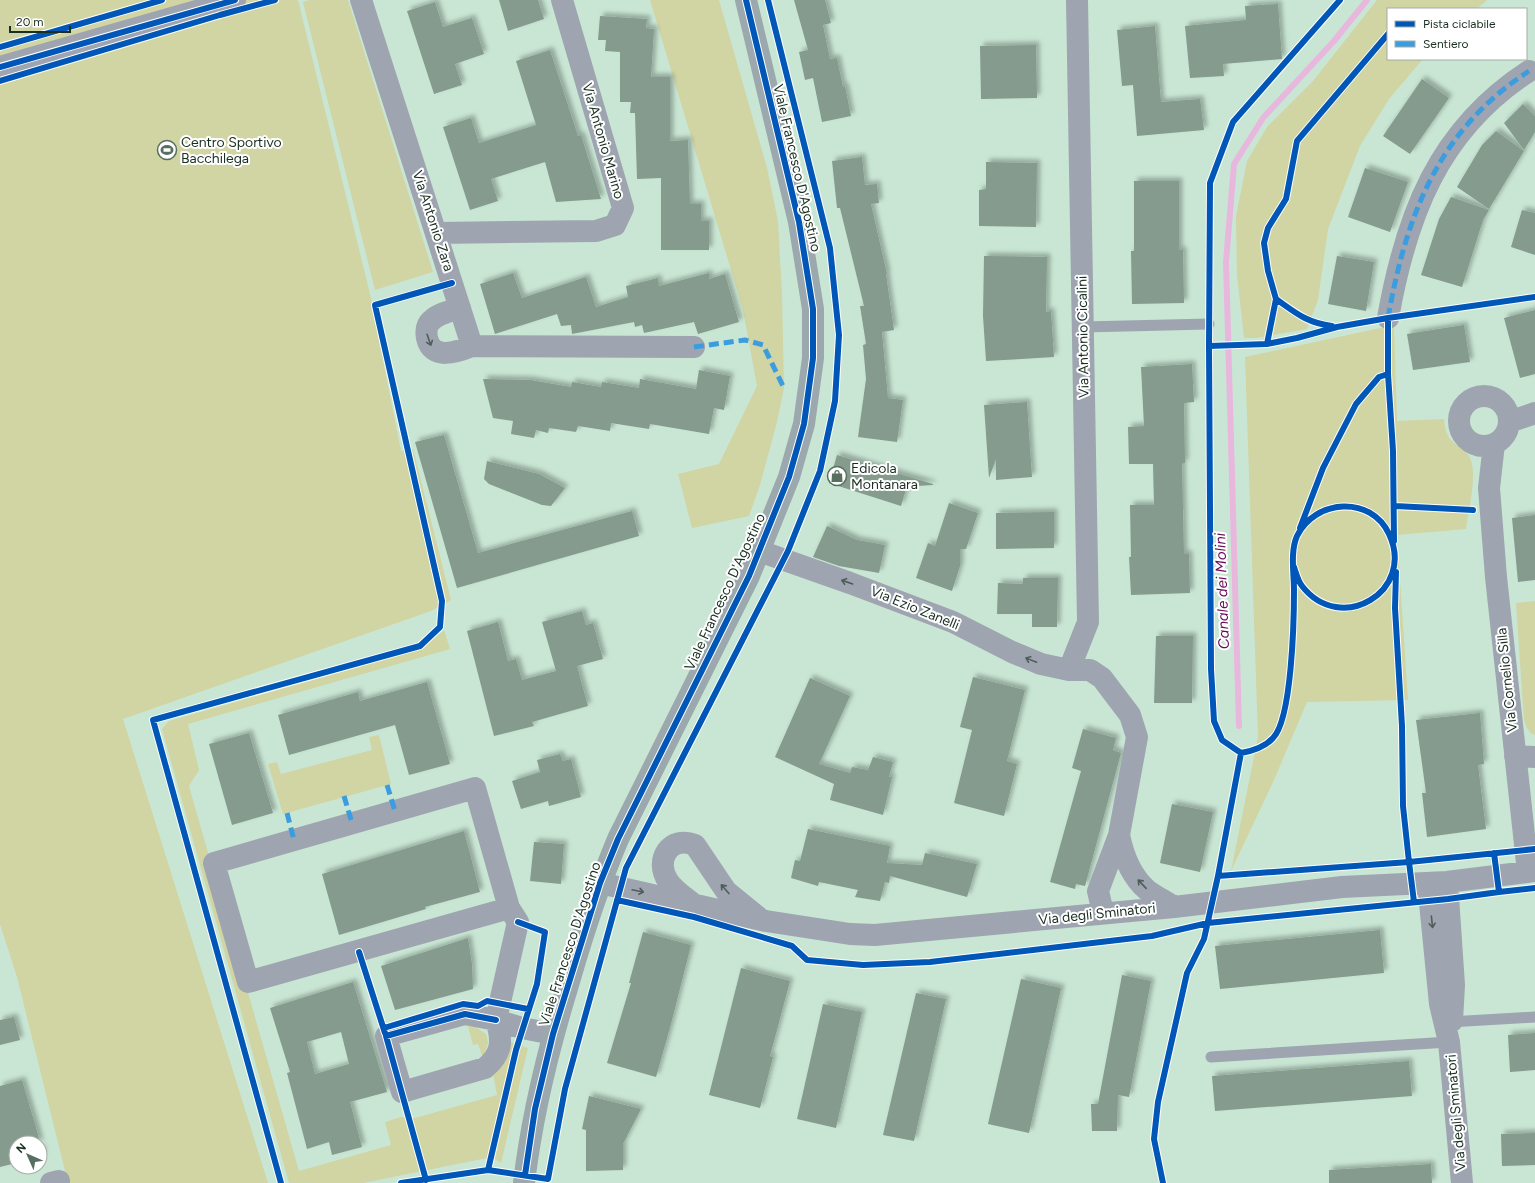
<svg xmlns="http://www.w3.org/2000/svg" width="1535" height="1183" viewBox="0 0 1535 1183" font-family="Figtree,sans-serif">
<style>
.green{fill:#d1d4a3}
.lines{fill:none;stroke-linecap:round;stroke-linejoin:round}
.stream{stroke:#e8b7dd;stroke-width:6}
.building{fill:#849b8d;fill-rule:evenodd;filter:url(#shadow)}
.service{stroke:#9ea5b0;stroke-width:11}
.minor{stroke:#9ea5b0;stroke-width:22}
.tertiary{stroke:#9ea5b0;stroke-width:22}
.primary{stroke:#9ba9af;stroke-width:22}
.quiet{stroke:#3b9de0;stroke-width:5;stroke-dasharray:10 5;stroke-linecap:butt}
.cycleway-casing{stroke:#fff;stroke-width:8}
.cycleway{stroke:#0057b8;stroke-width:6}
.oneway{stroke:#4f5e5b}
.labels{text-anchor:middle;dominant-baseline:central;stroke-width:4;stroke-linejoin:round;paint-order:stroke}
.street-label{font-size:14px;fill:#1a2f22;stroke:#fff}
.poi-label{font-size:14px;fill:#1a2f22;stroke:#fff;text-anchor:start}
.water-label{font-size:15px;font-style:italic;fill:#690a5a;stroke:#fff}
</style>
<defs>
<filter id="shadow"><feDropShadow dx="3.5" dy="-3.5" stdDeviation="2" flood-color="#0004"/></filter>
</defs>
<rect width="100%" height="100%" fill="#c9e6d4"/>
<path class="green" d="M 0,0 L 298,0 L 370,294 L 401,451 L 413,449 L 451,600 L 431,611 L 123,719 L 268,1183 L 68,1183 L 17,977 L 0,924 Z
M 310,0 L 348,0 L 433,272 L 375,290 L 303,2 Z
M 650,0 L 719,0 L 767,168 L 778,221 L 782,295 L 784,388 L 777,422 L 760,485 L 749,516 L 692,528 L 678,474 L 719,464 L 757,386 L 743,310 Z
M 1377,0 L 1487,0 L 1477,9 L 1388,9 L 1388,59 L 1423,59 L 1389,99 L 1360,146 L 1328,229 L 1318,300 L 1307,329 L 1256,338 L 1244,338 L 1237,275 L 1236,216 L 1247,161 L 1267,127 L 1313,81 Z
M 1394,325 L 1397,421 L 1444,419 C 1446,449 1462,441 1470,458 C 1478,474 1468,511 1466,529 L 1397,535 L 1408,700 L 1307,702 L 1274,780 L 1231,871 L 1258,737 L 1245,357 Z
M 1535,601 L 1535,735 C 1528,733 1526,726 1524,720 L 1516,603 Z
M 444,630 L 450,649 L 188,724 L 199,770 L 189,786 L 299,1171 L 391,1145 L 385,1122 L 401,1117 L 415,1118 L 497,1095 L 493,1074 L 510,1042 L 528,1048 L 501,1163 L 492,1157 L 363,1183 L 289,1183 L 162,729 L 169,721 L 422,649 Z
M 379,735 L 391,784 L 283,814 L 268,764 L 277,762 L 281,774 L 372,750 L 369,737 Z
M 468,1026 L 474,1026 L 486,1034 L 488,1043 L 483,1058 L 478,1044 L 473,1045 Z"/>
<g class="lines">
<path class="stream" d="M 1239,726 L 1226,262 L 1234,164 L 1263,118 L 1334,41 L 1367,0"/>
</g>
<path class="building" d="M 499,0 L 538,0 L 544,19 L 508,31 Z
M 794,0 L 825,0 L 831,23 L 823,25 L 830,59 L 837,58 L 843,87 L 845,86 L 851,116 L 822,122 L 813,78 L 805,80 L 799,52 L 808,50 Z
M 435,2 L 443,27 L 472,18 L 484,54 L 455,64 L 462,85 L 434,94 L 407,11 Z
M 1278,4 L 1282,59 L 1223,64 L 1224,76 L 1190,78 L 1185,26 L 1246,20 L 1245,6 Z
M 600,16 L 647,19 L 646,28 L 654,29 L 651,77 L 670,77 L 670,141 L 688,140 L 690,204 L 701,204 L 701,221 L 709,221 L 709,250 L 661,250 L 661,178 L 637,179 L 635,113 L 630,113 L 631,102 L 620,102 L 620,52 L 605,51 L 606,40 L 598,40 Z
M 1155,26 L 1161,102 L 1200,99 L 1204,130 L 1137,136 L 1133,85 L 1122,86 L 1117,30 Z
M 1036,45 L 1037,98 L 981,99 L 980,46 Z
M 550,50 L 578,136 L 581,135 L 601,199 L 556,202 L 545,162 L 491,179 L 498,201 L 470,210 L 443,127 L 471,118 L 479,143 L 536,125 L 516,61 Z
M 1422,79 L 1449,98 L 1410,154 L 1383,136 Z
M 1523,104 L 1535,116 L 1535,132 L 1524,150 L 1504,123 Z
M 1496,131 L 1524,151 L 1489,209 L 1457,187 L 1482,145 Z
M 862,157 L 865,185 L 877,184 L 879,203 L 871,204 L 887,274 L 886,274 L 894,330 L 882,332 L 888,398 L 903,400 L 897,442 L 858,437 L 866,379 L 863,345 L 866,344 L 860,306 L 864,306 L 840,208 L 837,208 L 832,161 Z
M 986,162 L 1037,163 L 1036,227 L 979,226 L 979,190 L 986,189 Z
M 1365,168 L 1408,182 L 1390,232 L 1348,217 Z
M 1134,181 L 1179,181 L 1179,250 L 1183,250 L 1184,303 L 1132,304 L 1131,251 L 1134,251 Z
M 1451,197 L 1489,210 L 1483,220 L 1462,287 L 1421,275 L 1439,219 Z
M 1522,210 L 1535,213 L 1535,255 L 1511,247 Z
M 984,256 L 1047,257 L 1046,312 L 1051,311 L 1054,357 L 986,361 L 983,316 Z
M 1337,256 L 1374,262 L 1366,311 L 1328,304 Z
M 513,273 L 522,298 L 586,277 L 596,307 L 628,297 L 626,286 L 658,278 L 659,286 L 709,273 L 709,279 L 725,274 L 739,322 L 698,334 L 694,322 L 644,333 L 642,325 L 635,327 L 634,322 L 572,334 L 571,325 L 561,326 L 557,314 L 495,334 L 480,284 Z
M 1535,310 L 1535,374 L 1520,378 L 1504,318 Z
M 1464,325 L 1470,362 L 1413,370 L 1407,334 Z
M 1192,364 L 1194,402 L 1184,403 L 1185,463 L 1182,463 L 1184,554 L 1189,554 L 1190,593 L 1131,595 L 1129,557 L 1131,557 L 1130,505 L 1154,505 L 1153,464 L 1129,464 L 1128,427 L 1144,426 L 1141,367 Z
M 699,370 L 730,376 L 724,410 L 714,408 L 709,434 L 650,424 L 649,429 L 611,423 L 610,431 L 578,426 L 576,432 L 549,428 L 548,433 L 536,430 L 534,438 L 511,434 L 513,421 L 493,418 L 483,379 L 530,380 L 571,387 L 572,382 L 601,387 L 602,382 L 639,388 L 640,379 L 696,389 Z
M 1027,402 L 1032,477 L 996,480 L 996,459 L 989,478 L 984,405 Z
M 444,435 L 478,553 L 632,511 L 639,536 L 457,588 L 415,442 Z
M 837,455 L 933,484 L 933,485 L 900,487 L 906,489 L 901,506 L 829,483 Z
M 487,461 L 539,474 L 565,488 L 551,506 L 542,505 L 489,484 L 484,479 Z
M 949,503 L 978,513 L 966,549 L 960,549 L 960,566 L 952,591 L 916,578 L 928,543 L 935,546 Z
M 1054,512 L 1054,548 L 996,549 L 996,513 Z
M 1535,515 L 1535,580 L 1518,582 L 1512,518 Z
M 827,526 L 857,540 L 885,545 L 879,573 L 839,566 L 813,557 Z
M 1023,578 L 1058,578 L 1057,627 L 1032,627 L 1032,614 L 997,614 L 998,583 L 1023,584 Z
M 582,611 L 586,625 L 593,623 L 603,659 L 577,666 L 588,706 L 532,722 L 534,726 L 494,736 L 467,631 L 498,622 L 508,661 L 516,659 L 522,680 L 556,671 L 542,622 Z
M 1156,636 L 1193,636 L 1192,703 L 1154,703 Z
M 973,677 L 1025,690 L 1007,761 L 1017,764 L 1004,816 L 954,803 L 972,730 L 960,727 Z
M 810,678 L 850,696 L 819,764 L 850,773 L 852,767 L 868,770 L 873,757 L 893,762 L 889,777 L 892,777 L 883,815 L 830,800 L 834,784 L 775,757 Z
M 427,682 L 450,764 L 409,775 L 395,725 L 289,755 L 278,715 L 358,692 L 360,701 Z
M 1480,713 L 1484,764 L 1478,765 L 1486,829 L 1427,837 L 1422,793 L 1426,793 L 1416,720 Z
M 1083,729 L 1116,738 L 1113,750 L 1121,753 L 1085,886 L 1076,884 L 1075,889 L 1050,882 L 1081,771 L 1072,768 Z
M 249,733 L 273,813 L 232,825 L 209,744 Z
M 560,754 L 563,761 L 571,759 L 581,797 L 549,806 L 548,801 L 521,809 L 512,781 L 540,772 L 537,760 Z
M 1172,804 L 1213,812 L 1200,872 L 1160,863 Z
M 808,829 L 890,846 L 887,863 L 922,865 L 925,853 L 977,864 L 967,897 L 890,876 L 889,883 L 885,882 L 880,901 L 855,897 L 858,890 L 819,882 L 818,886 L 791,878 L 795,860 L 800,861 Z
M 464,831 L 480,892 L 425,907 L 426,909 L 339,935 L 322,874 Z
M 534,842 L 564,844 L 561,884 L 530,881 Z
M 1380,930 L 1384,973 L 1220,989 L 1215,946 Z
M 643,932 L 691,945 L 671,1024 L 656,1077 L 607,1063 L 631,983 L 629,983 Z
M 468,938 L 472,964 L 473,989 L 395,1010 L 381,966 Z
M 741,968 L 790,981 L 770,1056 L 773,1057 L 760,1108 L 709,1095 Z
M 1122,975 L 1151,981 L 1129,1097 L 1118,1095 L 1117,1131 L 1092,1131 L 1091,1104 L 1098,1104 Z
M 1021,979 L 1061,988 L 1029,1133 L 988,1124 Z
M 353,982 L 387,1092 L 350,1102 L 362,1147 L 332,1155 L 329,1142 L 307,1149 L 287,1073 L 290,1072 L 270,1008 ZM 341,1032 L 349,1064 L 315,1074 L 307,1042 Z
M 916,993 L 946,999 L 914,1141 L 883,1135 Z
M 823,1004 L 862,1012 L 836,1128 L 797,1119 Z
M 14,1017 L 20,1040 L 0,1045 L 0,1020 Z
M 1535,1033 L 1535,1070 L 1510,1072 L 1508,1035 Z
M 1409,1061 L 1412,1096 L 1215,1111 L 1212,1076 Z
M 22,1080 L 37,1131 L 43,1155 L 40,1156 L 40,1143 L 16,1143 L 16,1163 L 0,1167 L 0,1086 Z
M 589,1096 L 641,1109 L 623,1144 L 623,1170 L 586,1171 L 586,1130 L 582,1129 Z
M 1535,1133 L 1535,1165 L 1502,1166 L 1501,1134 Z
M 1431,1164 L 1432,1183 L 1329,1183 L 1329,1170 Z"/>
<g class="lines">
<path class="service" d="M 1083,327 L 1209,324
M 1449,1022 L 1535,1017
M 1211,1057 L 1449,1042"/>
<path class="minor" d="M 361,0 L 472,346
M 437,233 L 596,231 L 615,225 L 623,208 L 562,0
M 460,308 C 450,311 436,314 429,323 C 426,328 426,333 427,338 C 432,361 457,352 472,346 L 694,347
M 1388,318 C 1406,216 1438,130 1529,71
M1459 421a25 25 0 1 1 50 0a25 25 0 1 1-50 0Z
M 1509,422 L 1535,413
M 1494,444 L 1489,488 L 1496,577 L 1528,872
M 759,551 L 850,583 L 953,622 L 1012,652 L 1041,664 L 1069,670 L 1090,670 L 1102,678 L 1130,715 L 1137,737 L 1119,835 L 1098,891 L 1103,913
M 1069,670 L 1088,622 L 1077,0
M 1515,756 L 1535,757
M 475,788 L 509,908 L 248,982 L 214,863 Z
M 1119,835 C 1123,855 1131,876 1147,890 C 1155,896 1165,901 1174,907
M 1447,882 L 1454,985 L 1452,1021
M 600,883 L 766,921 L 850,934 L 875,935 L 1174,907 L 1342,887 L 1447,882 L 1535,871
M 1428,883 L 1440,1004 L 1449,1042 L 1462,1183
M 691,902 C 683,896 673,889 668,881 C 654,860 670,835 695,845 L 726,891 L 758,917
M 509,908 L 518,922 L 496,1020 L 522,1028 L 553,1034
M 465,1014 L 496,1020 C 503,1041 502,1054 485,1068 L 402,1092 L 386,1036 Z
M 51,1183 L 59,1181"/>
<path class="tertiary" d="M 0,67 L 235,0"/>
<path class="primary" d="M 524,1183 C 532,1115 548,1050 568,985 C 582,936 598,887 618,839 L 749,576 L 789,477 L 804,424 L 813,358 L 813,309 L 799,222 L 746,0"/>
<path class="quiet" d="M 1388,318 C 1406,216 1438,130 1529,71
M 694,347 L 745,340 L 763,345 L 784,388
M 387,785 L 395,811
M 344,796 L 352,823
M 287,813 L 294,840"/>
<g class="cycleway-casing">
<path id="cycleway" d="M 0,47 L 162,0
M 0,67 L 235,0
M 0,81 L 220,15 L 275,0
M 1276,299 C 1296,313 1307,323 1332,326
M 1267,344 L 1276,299 L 1268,271 L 1264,243 L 1268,228 L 1286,199 L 1297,141 L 1388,34
M 1209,346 L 1267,344 L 1297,338 L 1337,327 L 1388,318 L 1535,297
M 1388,374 L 1388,318
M 1395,506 L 1473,510
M 1300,528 L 1323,468 L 1356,404 L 1379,377 L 1388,374 L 1393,451 L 1394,541
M 1396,572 L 1395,608 L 1402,726 L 1403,806 L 1409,862 L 1535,849
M 1241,753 C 1252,751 1265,747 1273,738 C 1292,719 1294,619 1294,590 C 1294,573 1290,552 1297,536 C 1315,499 1371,495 1389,534 C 1416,591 1341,636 1302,586 C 1298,581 1296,573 1294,567
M 1494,853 L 1499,892 L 1535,888
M 1218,876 L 1409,862 L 1414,902
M 617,900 L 694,917 L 792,946 L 807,960 L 863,965 L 930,962 L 1152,936 L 1208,923 L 1448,899 L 1499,892
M 359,952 L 385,1033
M 384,1028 L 463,1004 L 478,1006 L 487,1001 L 528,1009
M 488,1170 L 516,1050 L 537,984 L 545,932 L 518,922
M 525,1175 L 535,1109 L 553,1034 L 600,883 L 618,839 L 749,576 L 789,477 L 804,424 L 813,358 L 813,309 L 799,222 L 746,0
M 426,1180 L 386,1036 L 465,1014 L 496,1020
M 281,1183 L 153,720 L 420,646 L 440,627 L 442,601 L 375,305 L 452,283
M 401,1183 L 488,1170 L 548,1179 L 565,1089 L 626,868 L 788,551 L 820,471 L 835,401 L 839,335 L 830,248 L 768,0
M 1163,1183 L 1154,1139 L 1158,1102 L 1187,973 L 1204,939 L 1218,876 L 1241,753 L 1222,740 L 1214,721 L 1211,669 L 1209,346 L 1210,183 L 1233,122 L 1340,0"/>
</g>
<use href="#cycleway" class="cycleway"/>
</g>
<defs><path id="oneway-shaft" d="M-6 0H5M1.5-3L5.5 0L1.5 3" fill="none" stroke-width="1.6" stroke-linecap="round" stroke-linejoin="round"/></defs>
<g class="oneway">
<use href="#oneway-shaft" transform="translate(429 340) rotate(71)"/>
<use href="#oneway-shaft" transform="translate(847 582) rotate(-161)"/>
<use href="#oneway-shaft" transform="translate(1031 660) rotate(-158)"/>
<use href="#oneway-shaft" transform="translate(1142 884) rotate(-133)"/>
<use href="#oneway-shaft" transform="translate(725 889) rotate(-131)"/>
<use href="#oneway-shaft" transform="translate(638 891) rotate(12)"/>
<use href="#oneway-shaft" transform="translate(1432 922) rotate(84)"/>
</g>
<defs>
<g id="stadium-ring" transform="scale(1)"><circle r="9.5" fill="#fff" stroke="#576f60" stroke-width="1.5"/><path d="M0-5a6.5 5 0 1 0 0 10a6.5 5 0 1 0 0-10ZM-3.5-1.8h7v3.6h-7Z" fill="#576f60"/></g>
<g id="shop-ring" transform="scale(1)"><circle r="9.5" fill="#fff" stroke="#576f60" stroke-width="1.5"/><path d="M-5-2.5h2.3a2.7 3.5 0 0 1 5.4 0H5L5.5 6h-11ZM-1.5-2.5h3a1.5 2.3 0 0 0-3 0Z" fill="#576f60"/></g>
</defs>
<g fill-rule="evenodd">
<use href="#stadium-ring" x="167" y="150"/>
<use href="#shop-ring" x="837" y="476"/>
</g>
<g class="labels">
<g class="street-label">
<text transform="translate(603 141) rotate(74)">Via Antonio Marino</text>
<text transform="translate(797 168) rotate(77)">Viale Francesco D'Agostino</text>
<text transform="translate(433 221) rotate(72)">Via Antonio Zara</text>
<text transform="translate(1083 337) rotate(-91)">Via Antonio Cicalini</text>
<text transform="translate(725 592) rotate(-65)">Viale Francesco D'Agostino</text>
<text transform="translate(915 608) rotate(22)">Via Ezio Zanelli</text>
<text transform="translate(1507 680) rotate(-96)">Via Cornelio Silla</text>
<text transform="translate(1097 914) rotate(-6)">Via degli Sminatori</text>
<text transform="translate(570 944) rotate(-72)">Viale Francesco D'Agostino</text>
<text transform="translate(1456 1113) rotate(-95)">Via degli Sminatori</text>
</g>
<g class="poi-label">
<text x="181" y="142">Centro Sportivo<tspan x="181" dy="16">Bacchilega</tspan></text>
<text x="851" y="468">Edicola<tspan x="851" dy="16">Montanara</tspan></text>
</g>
<g class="water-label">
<text transform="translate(1222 591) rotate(-92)">Canale dei Molini</text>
</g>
</g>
<rect x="1387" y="8" width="140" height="52" fill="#ffffff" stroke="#a3aca7"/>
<rect x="1395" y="21" width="20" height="6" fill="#0057b8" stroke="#a3aca7"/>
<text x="1423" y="28" font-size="12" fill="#1a2f22">Pista ciclabile</text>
<rect x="1395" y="41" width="20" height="6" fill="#3b9de0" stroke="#a3aca7"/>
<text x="1423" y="48" font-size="12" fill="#1a2f22">Sentiero</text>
<g transform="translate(28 1155) rotate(315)"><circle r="19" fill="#ffffff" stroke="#a3aca7"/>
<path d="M0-3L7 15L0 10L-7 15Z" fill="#576f60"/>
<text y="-6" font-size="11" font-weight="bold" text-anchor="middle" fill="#1a2f22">N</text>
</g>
<path d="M10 26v6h60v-6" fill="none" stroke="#1a2f22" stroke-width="2"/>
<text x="16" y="26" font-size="12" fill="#1a2f22" stroke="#ffffff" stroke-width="3" paint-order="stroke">20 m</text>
</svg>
